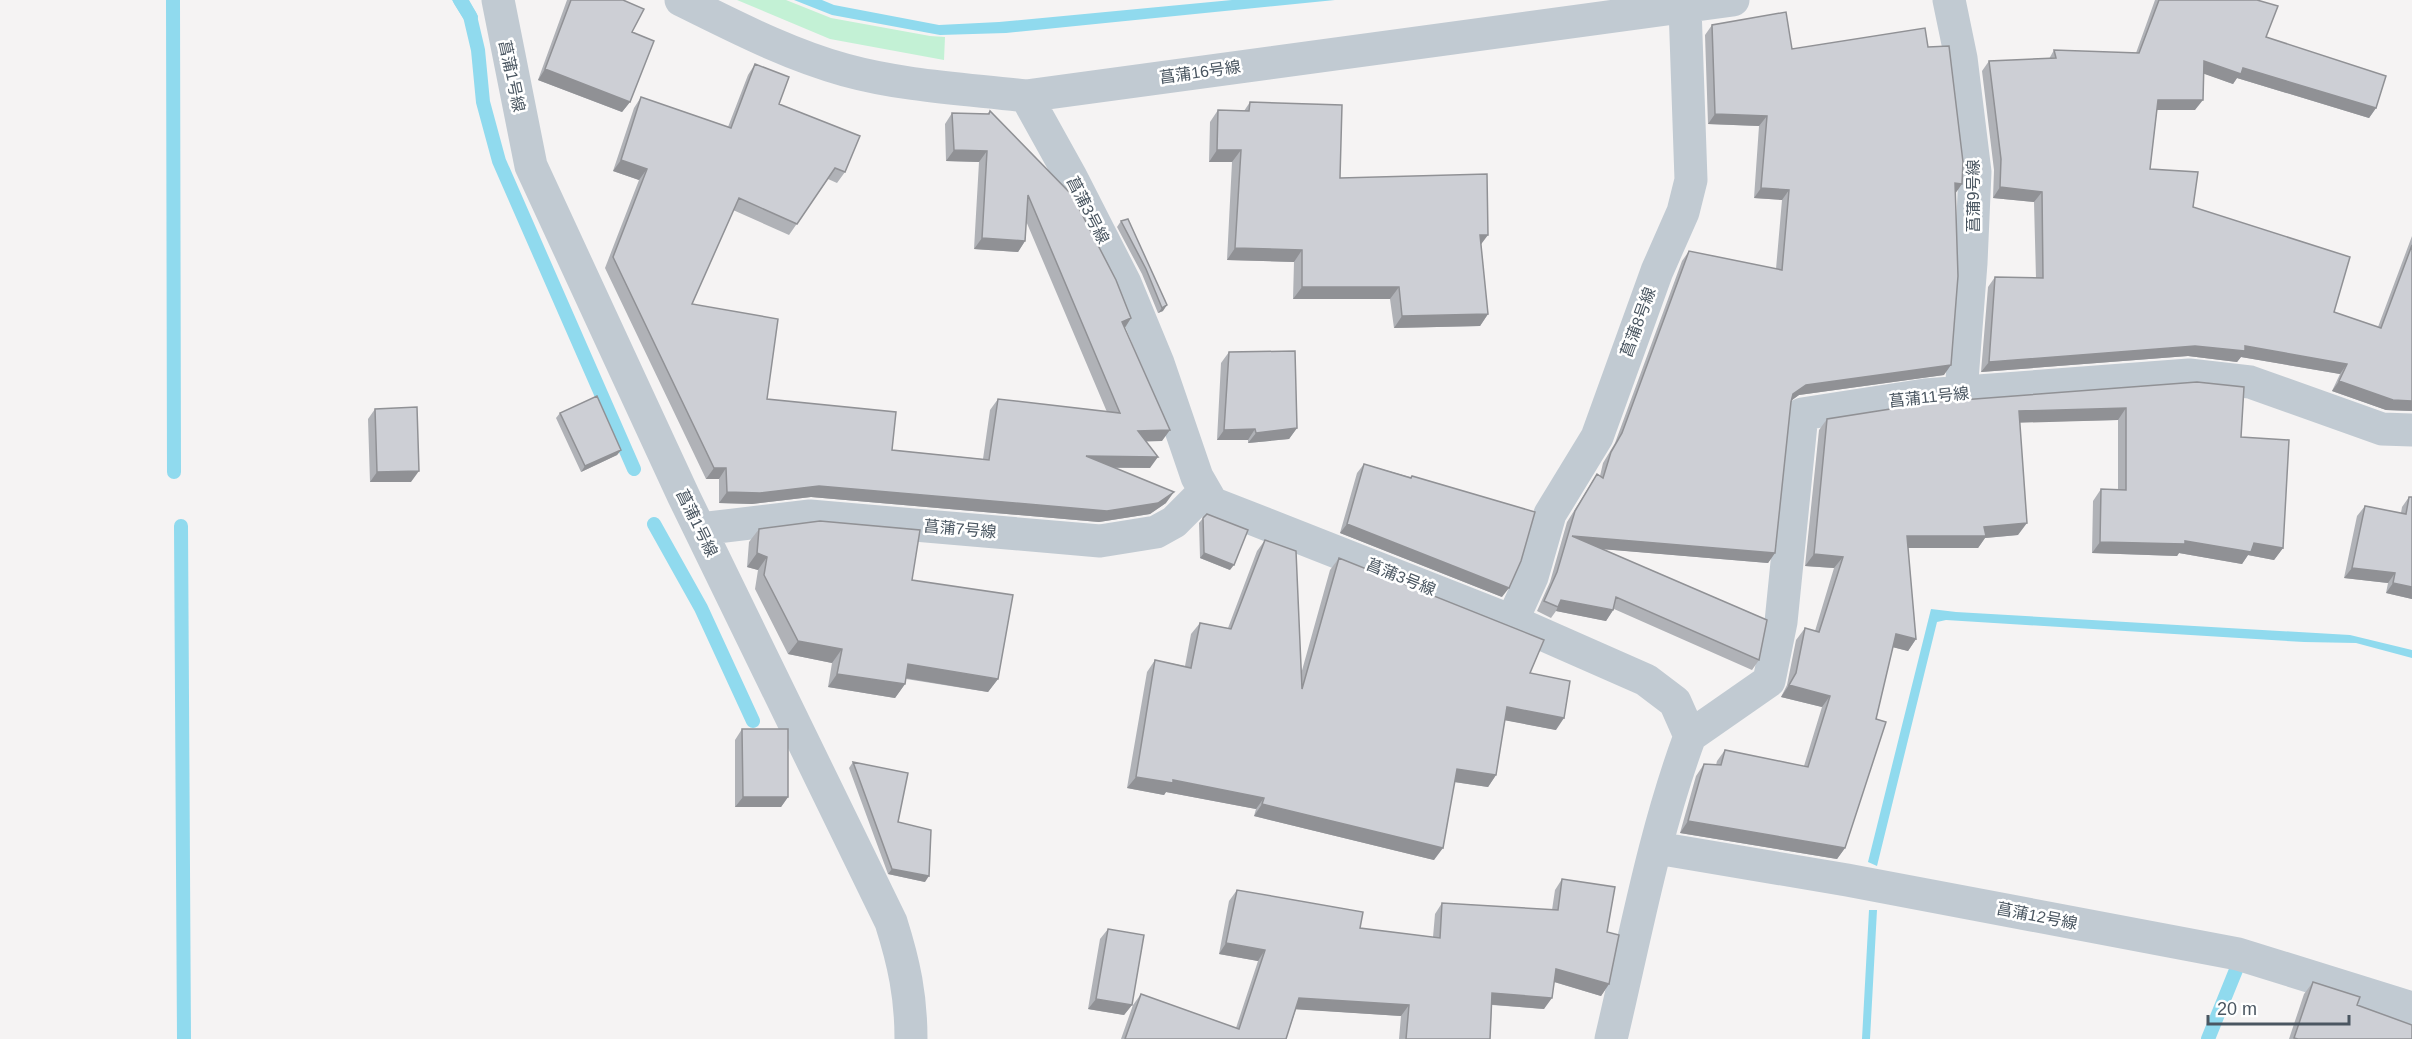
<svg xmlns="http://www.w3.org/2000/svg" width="2412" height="1039" viewBox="0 0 2412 1039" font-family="Arial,'Noto Sans JP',sans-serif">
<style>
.green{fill:#c3f1d5}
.water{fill:#90daee}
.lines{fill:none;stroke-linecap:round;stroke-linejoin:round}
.stream{stroke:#90daee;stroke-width:14}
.minor{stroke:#c1cad2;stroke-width:33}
.wall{fill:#b0b2b7}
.shaded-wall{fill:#909195}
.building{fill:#cdcfd5;stroke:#909195;stroke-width:1.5}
.labels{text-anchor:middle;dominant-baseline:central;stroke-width:5;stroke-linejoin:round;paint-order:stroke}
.street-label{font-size:16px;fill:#4a5661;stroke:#fff}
</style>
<rect width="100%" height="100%" fill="#f5f3f3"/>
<path class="green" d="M 737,0 L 786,0 L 831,18 L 930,36 L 945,37 L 944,60 L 830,39 Z"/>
<path class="water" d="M 452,0 L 469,0 L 478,16 L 476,34 L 466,23 Z
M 794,0 L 822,0 L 834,5 L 939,25 L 999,22 L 1232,0 L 1335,0 L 1006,33 L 940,35 L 832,15 Z
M 1931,609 L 1956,612 L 2350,635 L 2412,650 L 2412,658 L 2356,643 L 2304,642 L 1946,620 L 1937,622 L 1877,866 L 1868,862 Z
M 1869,910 L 1877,910 L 1870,1039 L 1862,1039 Z"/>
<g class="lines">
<path class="stream" d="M 173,0 L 174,472
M 460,0 L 470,16 L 478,50 L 483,102 L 499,161 L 634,469
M 654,524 L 701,608 L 753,721
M 181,526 L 184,1039
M 2208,1039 L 2236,970"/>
<path class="minor" d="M 498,0 L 531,166 L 684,497 L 891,922 C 904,963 911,996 911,1039
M 681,0 C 734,26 787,54 845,70 C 903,86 966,89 1026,96 L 1733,0
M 1949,0 L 1961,58 L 1975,172 L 1971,263 L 1961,393
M 1026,96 L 1071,177 L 1125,283 L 1158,363 L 1197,477 L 1212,503 L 1512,621 L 1646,680 L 1675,702 L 1690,736 C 1654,833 1635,938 1611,1039
M 700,529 L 810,516 L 1100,541 L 1156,532 L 1174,522 L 1205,491
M 1512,621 L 1532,577 L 1550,514 L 1597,437 L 1657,271 L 1683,212 L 1691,180 L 1685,7
M 1690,736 L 1769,681 L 1781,622 L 1802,414 L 1925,395 L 2189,375 L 2250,382 L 2382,429 L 2412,430
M 1657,848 L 1847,880 L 2238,954 L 2412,1008"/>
</g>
<path class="wall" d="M 567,0 L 623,0 L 632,32 L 630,102 L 622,112 L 538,80 Z
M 2155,0 L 2257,0 L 2266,37 L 2376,108 L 2369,118 L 2237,78 L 2233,84 L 2203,73 L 2195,110 L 2157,110 L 2150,169 L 2193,207 L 2334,312 L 2378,327 L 2412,236 L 2412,411 L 2386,410 L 2332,391 L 2340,374 L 2241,357 L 2237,362 L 2188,356 L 1981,372 L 1988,287 L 1995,277 L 2036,278 L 2034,202 L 1993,198 L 1994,170 L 1982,71 L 1989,61 L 2049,59 L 2054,50 L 2136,53 Z
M 1712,25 L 1792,49 L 1928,47 L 1955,194 L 1944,375 L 1799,395 L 1791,401 L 1775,553 L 1768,563 L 1603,549 L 1759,660 L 1752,670 L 1614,609 L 1606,621 L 1556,611 L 1551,618 L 1537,611 L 1550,582 L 1567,522 L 1597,474 L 1600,476 L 1603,463 L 1615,443 L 1682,261 L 1689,251 L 1776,269 L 1782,200 L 1754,198 L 1759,126 L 1708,124 L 1705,35 Z
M 755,64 L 779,104 L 845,172 L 837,183 L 828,179 L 789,235 L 733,210 L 692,304 L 767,399 L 892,450 L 983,459 L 990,410 L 998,399 L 1107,412 L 1026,221 L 1025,241 L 1018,252 L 974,249 L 979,162 L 946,161 L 945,124 L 952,113 L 987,114 L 990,111 L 1131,318 L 1125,328 L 1162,441 L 1146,441 L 1150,468 L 1113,468 L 1166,503 L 1150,514 L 1099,522 L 811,497 L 752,504 L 719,503 L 719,479 L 706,479 L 605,268 L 639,180 L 613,171 L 634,108 L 641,97 L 728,127 L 748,75 Z
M 1250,102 L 1340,178 L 1481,245 L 1488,314 L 1480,326 L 1394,328 L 1390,299 L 1293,299 L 1294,262 L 1227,260 L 1232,162 L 1209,162 L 1210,122 L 1218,110 L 1244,111 Z
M 1128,219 L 1163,311 L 1158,313 L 1142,274 L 1117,227 L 1121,221 Z
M 1229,352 L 1297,428 L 1289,439 L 1248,443 L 1248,440 L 1217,440 L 1221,363 Z
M 2197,382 L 2241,437 L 2283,548 L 2274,560 L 2248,555 L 2242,564 L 2179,553 L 2177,556 L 2092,553 L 2093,501 L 2101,489 L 2118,490 L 2118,420 L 2020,422 L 2018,535 L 1985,538 L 1978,548 L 1908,548 L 1916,639 L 1908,651 L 1893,647 L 1845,848 L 1837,859 L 1680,833 L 1696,776 L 1704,764 L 1716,765 L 1717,761 L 1725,750 L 1804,766 L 1822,707 L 1781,697 L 1787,685 L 1796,640 L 1805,628 L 1815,631 L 1834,568 L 1805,566 L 1819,430 L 1827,419 Z
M 375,409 L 411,482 L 370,482 L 368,419 Z
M 560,413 L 621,450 L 617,455 L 581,472 L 556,418 Z
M 1364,464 L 1410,477 L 1412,476 L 1502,597 L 1340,533 L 1357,473 Z
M 2409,497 L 2412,497 L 2412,599 L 2386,593 L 2388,583 L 2344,578 L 2357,516 L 2365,506 L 2401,513 L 2402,507 Z
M 1203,518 L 1230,570 L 1200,558 L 1199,523 Z
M 759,529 L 912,580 L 998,679 L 988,692 L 906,679 L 905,684 L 895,698 L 828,687 L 832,663 L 788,654 L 755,589 L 758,570 L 747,567 L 749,542 Z
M 1265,540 L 1301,674 L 1330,570 L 1339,558 L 1530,673 L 1556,730 L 1505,720 L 1496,775 L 1488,787 L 1454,782 L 1434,860 L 1254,816 L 1256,809 L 1166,792 L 1164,795 L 1127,788 L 1147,672 L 1155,660 L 1185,666 L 1191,634 L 1200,623 L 1228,628 L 1257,551 Z
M 742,729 L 788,797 L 781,807 L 735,807 L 735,740 Z
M 853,762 L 898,822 L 925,882 L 888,874 L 849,768 Z
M 1562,879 L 1607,932 L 1609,984 L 1601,996 L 1554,982 L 1544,1009 L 1492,1005 L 1490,1039 L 1399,1039 L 1401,1016 L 1296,1009 L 1286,1039 L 1121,1039 L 1133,1005 L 1141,994 L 1236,1028 L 1258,961 L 1219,954 L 1229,901 L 1237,890 L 1360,928 L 1433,937 L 1435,914 L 1442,903 L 1552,910 L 1555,890 Z
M 1108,929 L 1132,1005 L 1124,1015 L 1088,1009 L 1100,939 Z
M 2313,982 L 2357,1005 L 2412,1039 L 2289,1039 L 2304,994 Z"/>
<path class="shaded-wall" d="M 2204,61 L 2243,68 L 2376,108 L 2369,118 L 2237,78 L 2233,84 L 2196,71 Z
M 545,69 L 630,102 L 622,112 L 538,80 Z
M 2158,100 L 2203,100 L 2195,110 L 2151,110 Z
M 1715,114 L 1767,116 L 1759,126 L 1708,124 Z
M 954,150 L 987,151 L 979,162 L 946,161 Z
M 1217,150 L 1241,150 L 1232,162 L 1209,162 Z
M 621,160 L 647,169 L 639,180 L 613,171 Z
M 1955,183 L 1962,184 L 1955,194 Z
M 2000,187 L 2042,192 L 2034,202 L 1993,198 Z
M 1761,188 L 1789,190 L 1782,200 L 1754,198 Z
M 1480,235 L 1488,235 L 1479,247 Z
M 982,238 L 1025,241 L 1018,252 L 974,249 Z
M 1235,248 L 1302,250 L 1294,262 L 1227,260 Z
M 1302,287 L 1399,287 L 1390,299 L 1293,299 Z
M 1167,305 L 1163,311 L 1158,313 L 1162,308 Z
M 1488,314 L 1480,326 L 1394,328 L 1402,316 Z
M 1131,318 L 1124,329 L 1122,322 Z
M 2195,346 L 2245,346 L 2347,364 L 2340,374 L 2241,357 L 2237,362 L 2188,356 L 1981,372 L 1989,362 Z
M 1951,365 L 1944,375 L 1799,395 L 1786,404 L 1793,394 L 1806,385 Z
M 2339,381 L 2412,401 L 2412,411 L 2386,410 L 2332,391 Z
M 2126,408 L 2118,420 L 2011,423 L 2019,411 Z
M 1297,428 L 1289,439 L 1248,443 L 1256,433 Z
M 1255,429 L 1248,440 L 1217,440 L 1224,430 Z
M 1170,430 L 1162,441 L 1130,442 L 1138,431 Z
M 621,450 L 617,455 L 581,472 L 585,466 Z
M 1086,456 L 1158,457 L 1150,468 L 1078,467 Z
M 714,468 L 726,468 L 719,479 L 706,479 Z
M 419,471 L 411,482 L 370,482 L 377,472 Z
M 819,486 L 1174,492 L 1166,503 L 1150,514 L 1099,522 L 811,497 L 752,504 L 719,503 L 727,492 Z
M 2027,523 L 2018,535 L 1985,538 L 1978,548 L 1899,548 L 1907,536 L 1984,527 Z
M 1347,524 L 1509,588 L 1502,597 L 1340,533 Z
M 1572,536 L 1775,553 L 1768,563 L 1565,546 Z
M 2185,541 L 2254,543 L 2283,548 L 2274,560 L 2248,555 L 2242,564 L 2179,553 L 2177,556 L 2092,553 L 2100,542 Z
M 757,553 L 767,557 L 758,570 L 747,567 Z
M 1204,553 L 1234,565 L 1230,570 L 1200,558 Z
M 1814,554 L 1843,557 L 1834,568 L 1805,566 Z
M 2352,568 L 2395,573 L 2388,583 L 2344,578 Z
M 2393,583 L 2412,587 L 2412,599 L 2386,593 Z
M 1561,600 L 1613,610 L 1606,621 L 1556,611 Z
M 1896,634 L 1916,639 L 1908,651 L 1888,646 Z
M 798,641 L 842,649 L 832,663 L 788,654 Z
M 908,664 L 998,679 L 988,692 L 899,677 Z
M 837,674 L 905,684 L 895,698 L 828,687 Z
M 1789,685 L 1830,696 L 1822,707 L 1781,697 Z
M 1507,707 L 1564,718 L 1556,730 L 1498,719 Z
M 1457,769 L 1496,775 L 1488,787 L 1448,781 Z
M 1136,777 L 1173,780 L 1264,798 L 1256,809 L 1166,792 L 1164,795 L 1127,788 Z
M 743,797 L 788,797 L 781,807 L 735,807 Z
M 1262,804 L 1443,848 L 1434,860 L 1254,816 Z
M 1688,821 L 1845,848 L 1837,859 L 1680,833 Z
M 892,869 L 929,876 L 925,882 L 888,874 Z
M 1226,943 L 1265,950 L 1258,961 L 1219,954 Z
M 1556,969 L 1609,984 L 1601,996 L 1548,980 Z
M 1492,993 L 1552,998 L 1544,1009 L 1484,1004 Z
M 1299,998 L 1409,1005 L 1401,1016 L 1291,1009 Z
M 1096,999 L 1132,1005 L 1124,1015 L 1088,1009 Z"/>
<path class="building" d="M 571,0 L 623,0 L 644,9 L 632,32 L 654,41 L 630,102 L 545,69 Z
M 2159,0 L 2257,0 L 2278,6 L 2266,37 L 2386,76 L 2376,108 L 2243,68 L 2241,74 L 2204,61 L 2203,100 L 2158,100 L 2150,169 L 2198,172 L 2193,207 L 2350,257 L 2334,312 L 2381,328 L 2412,245 L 2412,401 L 2393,400 L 2339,381 L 2347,364 L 2245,346 L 2245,351 L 2195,346 L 1989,362 L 1995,277 L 2043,278 L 2042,192 L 2000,187 L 2001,159 L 1989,61 L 2056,58 L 2054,50 L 2139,53 Z
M 1786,12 L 1792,49 L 1925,28 L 1928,47 L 1949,46 L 1963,162 L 1962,184 L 1955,183 L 1958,276 L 1951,365 L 1806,385 L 1793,394 L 1791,402 L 1775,553 L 1572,536 L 1767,620 L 1759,660 L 1616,597 L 1613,610 L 1561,600 L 1558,607 L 1544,601 L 1557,572 L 1575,511 L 1597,474 L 1603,478 L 1611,452 L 1622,433 L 1689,251 L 1782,270 L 1789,190 L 1761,188 L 1767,116 L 1715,114 L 1712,25 Z
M 755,64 L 789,77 L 779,104 L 860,136 L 845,172 L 835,168 L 797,224 L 739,198 L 692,304 L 778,319 L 767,399 L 896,412 L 892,450 L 989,460 L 998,399 L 1120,413 L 1028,195 L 1025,241 L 982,238 L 987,151 L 954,150 L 952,113 L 989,114 L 990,111 L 1072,195 L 1116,280 L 1131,318 L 1122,322 L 1170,430 L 1138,431 L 1158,457 L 1086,456 L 1174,492 L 1158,503 L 1107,511 L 819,486 L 760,493 L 727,492 L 726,468 L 714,468 L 613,257 L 647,169 L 621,160 L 641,97 L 731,128 Z
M 1250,102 L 1342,105 L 1340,178 L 1487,174 L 1488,235 L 1480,235 L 1488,314 L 1402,316 L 1399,287 L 1302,287 L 1302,250 L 1235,248 L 1241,150 L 1217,150 L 1218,110 L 1249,111 Z
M 1128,219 L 1167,305 L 1162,308 L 1146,269 L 1121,221 Z
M 1295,351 L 1297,428 L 1256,433 L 1255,429 L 1224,430 L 1229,352 Z
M 2197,382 L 2244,387 L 2241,437 L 2289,440 L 2283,548 L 2254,543 L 2251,552 L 2185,541 L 2185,544 L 2100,542 L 2101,489 L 2126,490 L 2126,408 L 2019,411 L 2027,523 L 1984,527 L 1986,536 L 1907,536 L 1916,639 L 1896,634 L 1876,719 L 1886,722 L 1845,848 L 1688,821 L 1704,764 L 1721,765 L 1725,750 L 1808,767 L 1830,696 L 1789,685 L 1796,673 L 1805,628 L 1819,632 L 1843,557 L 1814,554 L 1827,419 L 1935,402 Z
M 597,396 L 621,450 L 585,466 L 560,413 Z
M 417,407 L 419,471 L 377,472 L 375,409 Z
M 1364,464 L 1411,478 L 1412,476 L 1535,512 L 1521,561 L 1509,588 L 1347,524 Z
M 2409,497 L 2412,497 L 2412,587 L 2393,583 L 2395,573 L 2352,568 L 2365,506 L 2406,514 Z
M 1207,514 L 1248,530 L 1234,565 L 1204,553 L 1203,518 Z
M 820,521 L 920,530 L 912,580 L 1013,595 L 998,679 L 908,664 L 905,684 L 837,674 L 842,649 L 798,641 L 764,575 L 767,557 L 757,553 L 759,529 Z
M 1265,540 L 1296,551 L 1302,689 L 1339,558 L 1544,640 L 1530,673 L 1570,681 L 1564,718 L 1507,707 L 1496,775 L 1457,769 L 1443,848 L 1262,804 L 1264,798 L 1173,780 L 1173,783 L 1136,777 L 1155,660 L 1191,668 L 1200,623 L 1231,629 Z
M 742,729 L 788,729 L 788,797 L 743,797 Z
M 853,762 L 908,773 L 898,822 L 931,830 L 929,876 L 892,869 Z
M 1562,879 L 1615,887 L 1607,932 L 1619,935 L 1609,984 L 1556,969 L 1552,998 L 1492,993 L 1490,1039 L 1406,1039 L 1409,1005 L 1299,998 L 1286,1039 L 1125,1039 L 1141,994 L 1239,1029 L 1265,950 L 1226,943 L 1237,890 L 1363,912 L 1360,928 L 1440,938 L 1442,903 L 1558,910 Z
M 1108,929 L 1144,935 L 1132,1005 L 1096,999 Z
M 2313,982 L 2360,997 L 2357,1005 L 2412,1025 L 2412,1039 L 2298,1039 L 2294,1038 Z"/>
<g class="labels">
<g class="street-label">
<text transform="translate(1200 72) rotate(-8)">菖蒲16号線</text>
<text transform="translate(512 76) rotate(78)">菖蒲1号線</text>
<text transform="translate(1973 196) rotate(-90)">菖蒲9号線</text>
<text transform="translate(1088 210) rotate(63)">菖蒲3号線</text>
<text transform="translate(1638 322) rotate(-70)">菖蒲8号線</text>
<text transform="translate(1929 397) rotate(-6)">菖蒲11号線</text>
<text transform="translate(697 523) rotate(64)">菖蒲1号線</text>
<text transform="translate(960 529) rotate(5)">菖蒲7号線</text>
<text transform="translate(1401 577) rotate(22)">菖蒲3号線</text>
<text transform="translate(2037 916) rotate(11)">菖蒲12号線</text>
</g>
</g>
<path d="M2208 1015v9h141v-9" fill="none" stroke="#4a5661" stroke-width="3"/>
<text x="2217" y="1015" font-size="18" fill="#4a5661" stroke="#ffffff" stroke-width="4.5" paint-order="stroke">20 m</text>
</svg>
